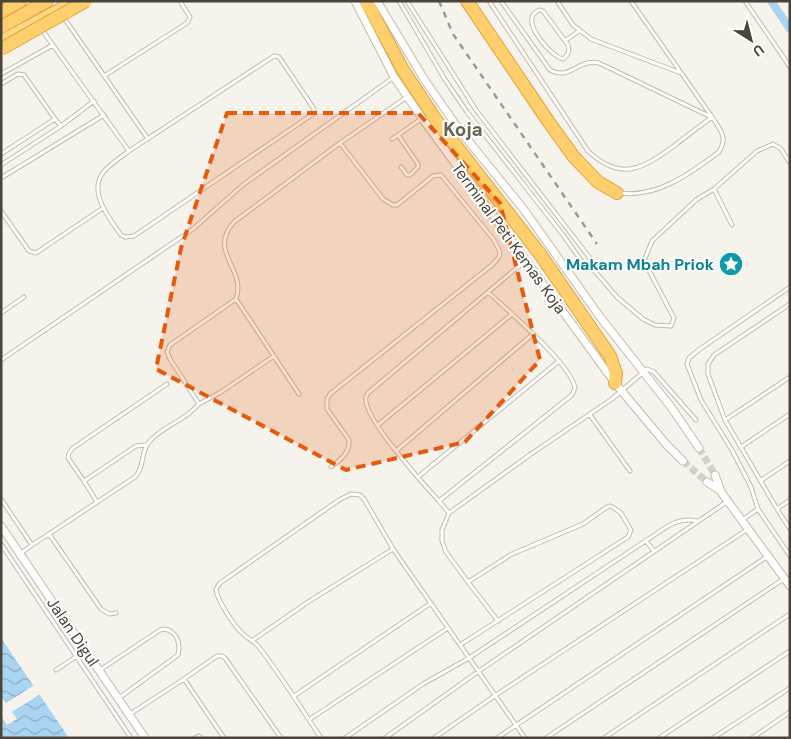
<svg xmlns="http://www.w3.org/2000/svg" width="791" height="739" viewBox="0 0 791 739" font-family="'DM Sans',sans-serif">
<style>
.water{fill:url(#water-waves)}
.pier{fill:#f6f3ec}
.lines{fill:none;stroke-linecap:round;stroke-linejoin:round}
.canal{stroke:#a9d4f2;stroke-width:8}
.minor-tunnel{stroke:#d4d0c8;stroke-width:7;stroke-dasharray:7 3.5;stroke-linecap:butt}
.service-casing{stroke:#c2bbae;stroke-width:5}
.minor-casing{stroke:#c2bbae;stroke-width:9}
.trunk-casing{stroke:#e0a43c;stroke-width:13}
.motorway-casing{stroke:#e0a43c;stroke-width:14}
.service{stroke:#fff;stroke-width:3}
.minor{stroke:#fff;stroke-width:7}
.trunk{stroke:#ffd985;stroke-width:11}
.motorway{stroke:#ffcf6e;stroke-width:12}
.rail{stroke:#9a9a9a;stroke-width:2.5;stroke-dasharray:6 6;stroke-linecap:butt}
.motorway-bridge-casing{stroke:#e0a43c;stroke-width:14;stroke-linecap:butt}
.motorway-bridge{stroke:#ffcf6e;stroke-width:12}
.marked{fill:#e8590c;fill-opacity:0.2;stroke:#e8590c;stroke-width:4;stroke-dasharray:10 6;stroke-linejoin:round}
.labels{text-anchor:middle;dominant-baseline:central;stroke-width:4;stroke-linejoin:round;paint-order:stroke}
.street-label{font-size:16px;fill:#4b4439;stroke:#fff}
.culture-label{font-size:16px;font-weight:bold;fill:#0d838f;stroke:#fff;text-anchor:end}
.quarter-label{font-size:19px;font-weight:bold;fill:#6e6250;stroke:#fff}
</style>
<defs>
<pattern id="water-waves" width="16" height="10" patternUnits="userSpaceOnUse" patternTransform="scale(1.25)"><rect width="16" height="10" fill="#a9d4f2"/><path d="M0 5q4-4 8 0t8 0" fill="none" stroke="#8caec5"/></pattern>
</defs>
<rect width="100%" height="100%" fill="#f6f3ec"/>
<path class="water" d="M 1,638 L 69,738 L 1,738 Z"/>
<path class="pier" d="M 36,684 L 42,693 L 12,712 L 17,719 L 7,725 L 1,716 L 1,697 L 6,703 Z"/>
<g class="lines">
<path class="canal" d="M 771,1 L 790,29"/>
<path class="minor-tunnel" d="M 699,448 L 715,475
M 683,461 L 707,482"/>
<g class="service-casing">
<path id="service" d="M 399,1 L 444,78 L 467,112 L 563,235 L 583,263 L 593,269 L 617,297 L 643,319 L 655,325 L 671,326 L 674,318 L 644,261 L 652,241 L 696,200 L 714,189 L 732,225
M 407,1 L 476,110 L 589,257 L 593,269
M 489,1 L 588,151 C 621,182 642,169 674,146 C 686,136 699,127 712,117
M 501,1 L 550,70 C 570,81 579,58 599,63 L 711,117
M 557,1 L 573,25 L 591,39 L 681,73
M 745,1 L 790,67
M 539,10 L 543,11 L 568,45 C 570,52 568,55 563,59 C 551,56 526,27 533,15 C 534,13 537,11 539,10 Z
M 64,18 L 148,139
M 42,30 L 129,151
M 566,40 L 579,31
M 274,56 L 279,57 L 314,109 L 313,114 L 134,236 L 125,237 L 121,235 C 110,219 89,194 102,174 C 109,164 120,158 129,151 Z
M 1,74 L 53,45
M 104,76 L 187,23 L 190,17 L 180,1
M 1,84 L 18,74 L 24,75 L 55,119
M 392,139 L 398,135
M 1,154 L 55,119 L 61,126
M 1,165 L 61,126 L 94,101
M 401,167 L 407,175 L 410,175 L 418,167 L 418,164 L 398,135 L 421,119
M 1,178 L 104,115
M 714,189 L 757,151 L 773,144 L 781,149 L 790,163
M 621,193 C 657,198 691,173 719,152 C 728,137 721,131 712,117 L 631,1
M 1,211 L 29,251 L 36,253 L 103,208
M 790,287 L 700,349 L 689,358 L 687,364 L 701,400 L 733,452 L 751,487 L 758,509 L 790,556
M 488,292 C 508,311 571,364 575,388 L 572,395 L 439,501 C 423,484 367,421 366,401 C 365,397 366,397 368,393 L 525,261
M 236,299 L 299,394
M 790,304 L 714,355 L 708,364 L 708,374 L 725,420 L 777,509 L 790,529
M 1,313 L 24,297
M 1,360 L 193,229 L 244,184 L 394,77
M 199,404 L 221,392 L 274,356
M 590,415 L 630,471
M 725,420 L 790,377
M 378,425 L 512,314
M 741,447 L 790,414
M 396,451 L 533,334
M 331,467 C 340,460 350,453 349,440 L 327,409 L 327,399 L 330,394 L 492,265 L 499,257 L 500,252 L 494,240 L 441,175 L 433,176 L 397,205 L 393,205 L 383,199 L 340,143
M 418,477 L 559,361
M 84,481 L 68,458 L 69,453 L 73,448 L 167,384
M 760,481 L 790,461
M 1,499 L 32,545 L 49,534
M 439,501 L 449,513
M 97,502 L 84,481 L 136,446 L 146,445
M 777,509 L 790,500
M 742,520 L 758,509
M 646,541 L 654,551
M 1,544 L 131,738
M 20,554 L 32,545
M 468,582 L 446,552 L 442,541 L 442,530 L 449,513 L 531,454 L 612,399 L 647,369 L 654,372 L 696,420
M 116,613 L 109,614 L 101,609 L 49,534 L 135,477 C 145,467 140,453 149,442 C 158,431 172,425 184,417 C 189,414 194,409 199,404 L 170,359 L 167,352 L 170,345 L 236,299 C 247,269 207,252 234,222 L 340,143 L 407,97
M 253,640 L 308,602 L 393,549
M 460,645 L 628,537 L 631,530 L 621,513 L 611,506 L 607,507 L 583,524 L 512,554 L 468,582 L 498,621
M 56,670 L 85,651
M 100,670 L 160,630 L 165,629 C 177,632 181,643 178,655 L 119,698
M 294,696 L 431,603
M 130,714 L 184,679
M 310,719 L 448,628
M 195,738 L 199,736 L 201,738
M 224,738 L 184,679 L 217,656 L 222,656 L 225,658 L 281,738
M 321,738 C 300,707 281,675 258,646 C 254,641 248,639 243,634 C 234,626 217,600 216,589 L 220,583 L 339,500 L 351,494 L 360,495 L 364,499 L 393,549 L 525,738
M 345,738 L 423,684 L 469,658 L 668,526 C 679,520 686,519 698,521
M 385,738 L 479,671 L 728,501
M 434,738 L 496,695 L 748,529
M 497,738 L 768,556
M 546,738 L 785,578
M 604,738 L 790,614
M 659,738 L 790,651
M 713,738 L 790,688
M 752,738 L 790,712"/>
</g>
<g class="minor-casing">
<path id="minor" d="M 355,1 L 394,77 L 422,118 L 615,383 L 666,444 L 683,461
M 377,1 L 424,79 L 458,128 L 525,211 L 600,317 L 671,407 L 699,448
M 715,475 L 721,492 L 790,586
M 707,482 L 721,491
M 1,526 L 145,738"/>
</g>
<g class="trunk-casing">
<path id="trunk" d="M 1,41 L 67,5"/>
</g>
<g class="motorway-casing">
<path id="motorway" d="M 366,1 L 403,70 L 436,120 L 540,254 L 610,356 L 616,373 L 615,383
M 467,1 L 548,121 L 574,157 L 598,182 L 617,193
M 1,12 L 20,1
M 1,27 L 47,1"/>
</g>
<use href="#service" class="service"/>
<use href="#minor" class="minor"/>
<use href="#trunk" class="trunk"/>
<use href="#motorway" class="motorway"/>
<path class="rail" d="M 439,1 L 453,34 L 597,244"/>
<g class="motorway-bridge-casing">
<path id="motorway-bridge" d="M 1,49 L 86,1"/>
</g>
<use href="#motorway-bridge" class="motorway-bridge"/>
</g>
<path class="marked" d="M 227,113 L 418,113 L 500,203 L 540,360 L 465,442 L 346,470 L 156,369 L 181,248 Z"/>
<defs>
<g id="sight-disc" transform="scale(1.25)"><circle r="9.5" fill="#0f9aa8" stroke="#fff"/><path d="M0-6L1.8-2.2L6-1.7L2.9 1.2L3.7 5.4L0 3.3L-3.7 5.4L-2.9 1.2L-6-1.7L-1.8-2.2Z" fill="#fff"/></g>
</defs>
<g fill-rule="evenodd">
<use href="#sight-disc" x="731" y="264"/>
</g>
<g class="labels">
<g class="street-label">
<text transform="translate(509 238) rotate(54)">Terminal Peti Kemas Koja</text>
<text transform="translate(73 632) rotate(56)">Jalan Digul</text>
</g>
<g class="culture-label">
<text x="714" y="264">Makam Mbah Priok</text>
</g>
<g class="quarter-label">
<text x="463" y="129">Koja</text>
</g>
</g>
<rect width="791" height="739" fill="none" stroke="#4b4439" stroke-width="5"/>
<g transform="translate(751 40) rotate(144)" stroke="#ffffff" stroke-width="4" paint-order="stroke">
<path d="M0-4L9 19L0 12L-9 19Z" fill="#4b4439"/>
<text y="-8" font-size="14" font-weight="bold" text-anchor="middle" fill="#4b4439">U</text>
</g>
</svg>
